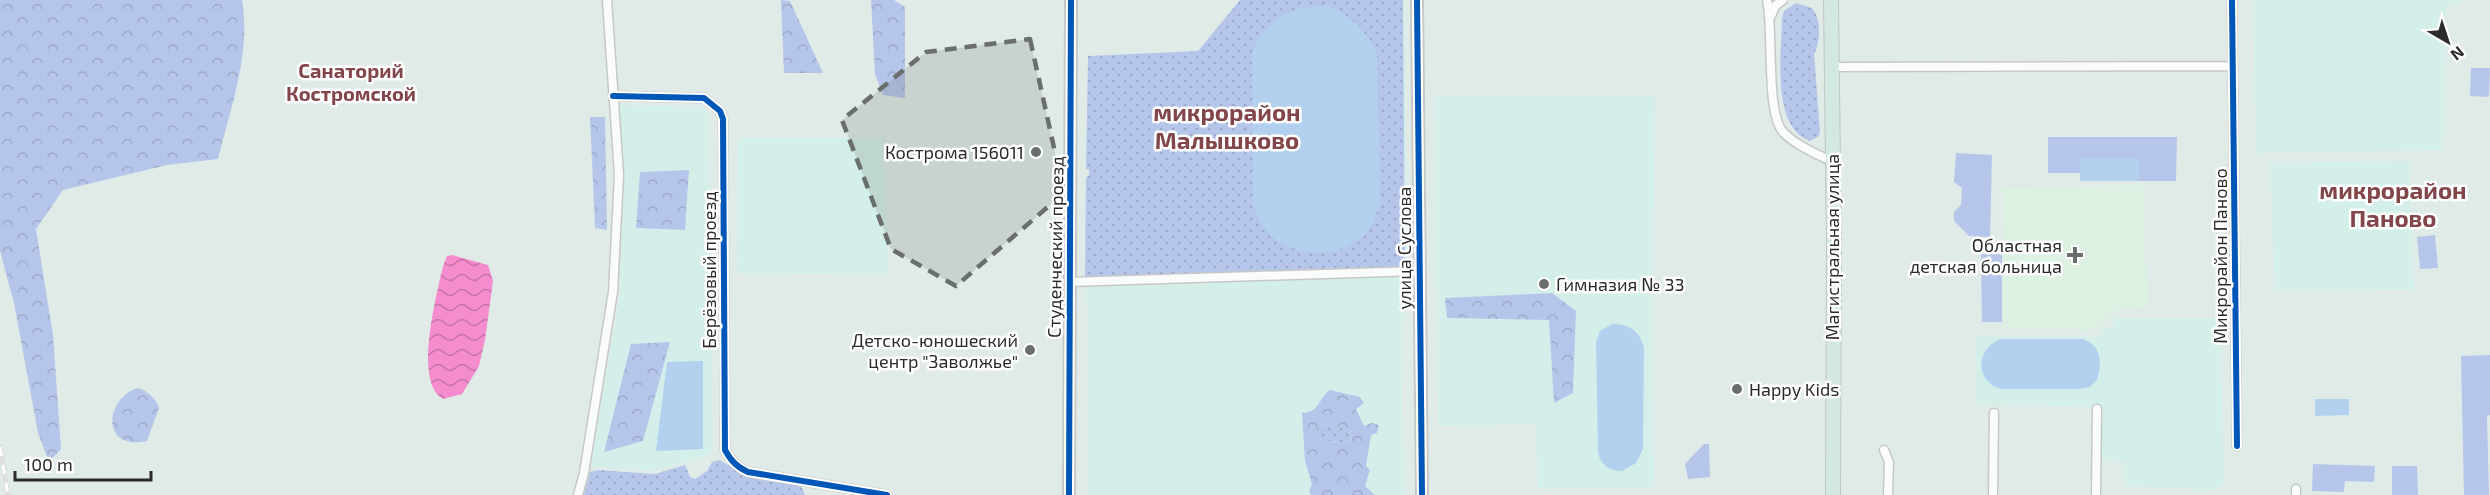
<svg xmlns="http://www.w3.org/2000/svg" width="2490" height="495" viewBox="0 0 2490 495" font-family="'Exo 2',sans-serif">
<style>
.education{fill:#d4efe9}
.medical{fill:#dcf1e1}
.grass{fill:url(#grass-dots)}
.forest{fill:url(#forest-crowns);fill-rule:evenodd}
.park{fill:#b6c6ea}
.pitch{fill:#b3d1ee}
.water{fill:url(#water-waves)}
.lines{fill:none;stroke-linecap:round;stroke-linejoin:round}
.minor-casing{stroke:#c6c8c7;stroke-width:11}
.tertiary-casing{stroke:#c6c8c7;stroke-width:14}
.trunk-casing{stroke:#c1c5c5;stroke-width:16}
.minor{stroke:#fafcfc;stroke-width:8}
.tertiary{stroke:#fafcfc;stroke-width:10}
.trunk{stroke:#d3e8e2;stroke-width:14}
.rail-casing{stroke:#dfdede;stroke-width:5}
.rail{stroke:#fff;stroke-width:3;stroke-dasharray:9;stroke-linecap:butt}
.cycleway-casing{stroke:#fff;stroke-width:10}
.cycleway{stroke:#0057b8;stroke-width:6}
.marked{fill:#6a6e6d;fill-opacity:0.2;stroke:#6a6e6d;stroke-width:4.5;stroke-dasharray:12 8;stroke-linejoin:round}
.poi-dot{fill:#6a6e6d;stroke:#fff;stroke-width:2}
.labels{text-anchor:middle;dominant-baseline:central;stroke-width:5;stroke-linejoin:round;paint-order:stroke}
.poi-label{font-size:18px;fill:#2b2b2b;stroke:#fff;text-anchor:end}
.street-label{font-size:18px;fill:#2b2b2b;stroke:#fff}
.neighbourhood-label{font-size:20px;font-weight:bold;fill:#82464a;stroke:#fff}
.district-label{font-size:24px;font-weight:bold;fill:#82464a;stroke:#fff}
</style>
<defs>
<pattern id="grass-dots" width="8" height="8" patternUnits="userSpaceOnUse" patternTransform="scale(1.5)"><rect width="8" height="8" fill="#b6c6ea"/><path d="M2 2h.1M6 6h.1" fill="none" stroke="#9daac9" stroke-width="1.8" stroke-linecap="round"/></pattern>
<pattern id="forest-crowns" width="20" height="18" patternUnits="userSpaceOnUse" patternTransform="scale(1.5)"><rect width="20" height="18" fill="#b6c6ea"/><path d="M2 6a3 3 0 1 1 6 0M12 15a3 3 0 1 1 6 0" fill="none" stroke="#9daac9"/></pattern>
<pattern id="water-waves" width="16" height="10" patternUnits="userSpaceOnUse" patternTransform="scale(1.5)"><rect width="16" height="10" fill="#f48ccd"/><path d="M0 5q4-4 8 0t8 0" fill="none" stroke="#c673a7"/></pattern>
</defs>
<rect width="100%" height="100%" fill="#e0ebe8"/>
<path class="education" d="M 1261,0 L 1404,0 L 1408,277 L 1403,323 L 1402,409 L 1405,495 L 1088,495 L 1087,287 L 1205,284 L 1199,66 Z
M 2253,0 L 2462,0 L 2462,4 L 2446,5 L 2443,150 L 2256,153 Z
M 1435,96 L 1655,96 L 1652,348 L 1654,483 L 1650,488 L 1538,489 L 1536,424 L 1438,426 Z
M 619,105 L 702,107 L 708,111 L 713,446 L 709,455 L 654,471 L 592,466 L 591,461 L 620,294 L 624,174 Z
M 738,138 L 884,138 L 888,275 L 737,273 Z
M 2409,161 L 2414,290 L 2275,291 L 2270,163 Z
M 2115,318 L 2220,318 L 2224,482 L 2216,490 L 2124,486 L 2124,462 L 2101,460 L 2101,407 L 1977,404 L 1976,336 L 2101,337 L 2104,329 L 2113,328 Z"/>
<path class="medical" d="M 2144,185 L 2147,307 L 2112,311 L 2093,330 L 2003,329 L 2002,188 Z"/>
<path class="grass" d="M 1240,0 L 1403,0 L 1405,266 L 1085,278 L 1086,177 L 1089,176 L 1089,170 L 1086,169 L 1088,56 L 1198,51 Z
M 1796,3 L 1812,8 C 1821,18 1821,42 1814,54 L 1820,131 L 1819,136 L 1810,141 C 1770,127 1782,51 1782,17 L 1784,11 Z
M 1326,424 L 1350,430 L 1352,437 L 1348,443 L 1321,440 L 1315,431 L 1318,426 Z
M 720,460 L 745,476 L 801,486 L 805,495 L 584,495 L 590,472 L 599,470 L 655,474 L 685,465 L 690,477 L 695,479 L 707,471 L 712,462 Z"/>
<path class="forest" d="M 0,0 L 242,0 C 251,53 231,107 218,159 L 167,165 L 63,190 L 36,229 L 53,335 L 61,449 L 49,462 L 38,433 L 14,303 L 0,251 Z
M 781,0 L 790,1 L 823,73 L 784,73 Z
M 871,0 L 894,0 L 905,7 L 905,98 L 883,95 L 875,74 Z
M 590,117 L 605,117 L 607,230 L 595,228 Z
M 689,170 L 685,230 L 636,228 L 640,172 Z
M 1552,293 L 1576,311 L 1573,393 L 1554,403 L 1549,320 L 1447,318 L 1445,298 Z
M 670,342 L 643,441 L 604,452 L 631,344 Z
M 137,388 C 145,389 157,399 159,408 L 147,441 C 101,451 104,400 137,388 Z
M 1330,390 L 1360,397 L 1364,403 L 1356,409 L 1364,426 L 1372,423 L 1379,425 L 1377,433 L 1371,435 L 1366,466 L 1370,470 L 1365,486 L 1375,495 L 1311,495 L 1309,491 L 1312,484 L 1305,461 L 1302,413 C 1320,412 1318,399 1330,390 ZM 1326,424 L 1350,430 L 1352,438 L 1348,443 L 1321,440 L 1315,431 L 1318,426 Z"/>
<path class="park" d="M 2471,68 L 2490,68 L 2489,97 L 2470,96 Z
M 2048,137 L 2177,137 L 2176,181 L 2139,181 L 2139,159 L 2080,159 L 2080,173 L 2048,173 Z
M 1956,153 L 1992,155 L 1990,237 L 1969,236 L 1954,221 L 1954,212 L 1961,205 L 1962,188 L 1954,182 Z
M 2435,235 L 2438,268 L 2420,269 L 2417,237 Z
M 1981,254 L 2002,254 L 2002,322 L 1982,322 Z
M 2490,355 L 2490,415 L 2487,416 L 2489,495 L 2464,495 L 2461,356 Z
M 1704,444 L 1709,444 L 1710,477 L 1688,479 L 1685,464 Z
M 2313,464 L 2375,466 L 2374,482 L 2345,481 L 2344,492 L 2312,491 Z
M 2392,466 L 2417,466 L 2418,495 L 2392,495 Z"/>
<path class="pitch" d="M 1328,6 C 1353,18 1366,29 1377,55 L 1380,204 C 1377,211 1375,220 1371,226 C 1346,263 1288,261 1262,226 C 1258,220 1256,211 1253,204 L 1252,51 C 1272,14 1288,7 1328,6 Z
M 2080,158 L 2139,158 L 2139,181 L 2080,181 Z
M 1612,324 C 1629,324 1639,330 1644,347 L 1643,449 L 1636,463 L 1622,471 C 1609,471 1601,465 1598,453 L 1596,342 L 1600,331 Z
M 2000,339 L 2083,339 C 2102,346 2102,363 2097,380 L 2090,387 L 2079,389 L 2001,389 C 1974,381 1976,349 2000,339 Z
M 703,361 L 703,449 L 656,451 L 667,362 Z
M 2315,399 L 2349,399 L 2349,415 L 2315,416 Z"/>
<path class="water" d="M 452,255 L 488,265 L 493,281 L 485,340 L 479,366 L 462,394 L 443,399 C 413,381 437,294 443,266 L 447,256 Z"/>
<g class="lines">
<g class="minor-casing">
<path id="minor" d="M 1767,0 C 1774,30 1765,115 1784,133 C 1797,146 1817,154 1833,162
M 2232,0 L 2237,446
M 1771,16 L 1775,6 L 1783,0
M 1832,67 L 2233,66
M 613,96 L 704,98 L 720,111 L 723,119 L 725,450 C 731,461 737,467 748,472 L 887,495
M 1069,282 L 1419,271
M 1884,450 L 1889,462 L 1888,495
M 578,495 L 584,473 L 613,292 L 619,175 L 607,0
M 1993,495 L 1994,413
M 2096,495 L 2097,409
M 2296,495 L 2296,489"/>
</g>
<g class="tertiary-casing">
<path id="tertiary" d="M 1417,0 L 1422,495
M 1069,495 L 1071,0"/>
</g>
<g class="trunk-casing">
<path id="trunk" d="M 1831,0 L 1834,249 L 1833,495"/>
</g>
<use href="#minor" class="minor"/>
<use href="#tertiary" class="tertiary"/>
<use href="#trunk" class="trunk"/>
<g class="rail-casing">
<path id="rail" d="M 0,447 L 8,495"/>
</g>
<use href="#rail" class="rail"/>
<g class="cycleway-casing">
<path id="cycleway" d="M 1417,0 L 1422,495
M 2232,0 L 2237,446
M 613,96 L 704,98 L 720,111 L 723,119 L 725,450 C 731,461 737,467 748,472 L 887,495
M 1069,495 L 1071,0"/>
</g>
<use href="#cycleway" class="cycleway"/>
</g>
<path class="marked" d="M 1030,39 L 1064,193 L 956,286 L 891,249 L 842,120 L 926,52 Z"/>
<g class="poi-dot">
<circle cx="1036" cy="152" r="6"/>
<path d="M2072 246h6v6h6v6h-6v6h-6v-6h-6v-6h6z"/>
<circle cx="1544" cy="284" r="6"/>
<circle cx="1030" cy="350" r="6"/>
<circle cx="1737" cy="389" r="6"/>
</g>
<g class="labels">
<g class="poi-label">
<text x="1024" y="152">Кострома 156011</text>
<text x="2062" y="245">Областная<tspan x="2062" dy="21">детская больница</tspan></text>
<text x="1556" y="284" text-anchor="start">Гимназия № 33</text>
<text x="1018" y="340">Детско-юношеский<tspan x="1018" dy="21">центр "Заволжье"</tspan></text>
<text x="1749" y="389" text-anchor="start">Happy Kids</text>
</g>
<g class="street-label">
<text transform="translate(1055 247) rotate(-89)">Студенческий проезд</text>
<text transform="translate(1832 247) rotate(-90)">Магистральная улица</text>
<text transform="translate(1404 248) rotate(-90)">улица Суслова</text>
<text transform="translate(2220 256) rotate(-90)">Микрорайон Паново</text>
<text transform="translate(709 270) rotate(-90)">Берёзовый проезд</text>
</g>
<g class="neighbourhood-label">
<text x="351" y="70">Санаторий<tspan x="351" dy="23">Костромской</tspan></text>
</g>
<g class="district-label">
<text x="1227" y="111">микрорайон<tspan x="1227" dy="28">Малышково</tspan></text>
<text x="2393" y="189">микрорайон<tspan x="2393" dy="28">Паново</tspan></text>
</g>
</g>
<g transform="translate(2448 42) rotate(141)" stroke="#ffffff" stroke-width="4.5" paint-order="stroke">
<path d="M0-4.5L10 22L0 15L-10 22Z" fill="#2b2b2b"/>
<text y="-9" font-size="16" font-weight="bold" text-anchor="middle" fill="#2b2b2b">N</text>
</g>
<path d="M15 471v9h136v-9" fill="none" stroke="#2b2b2b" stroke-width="3"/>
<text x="24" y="471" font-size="18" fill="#2b2b2b" stroke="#ffffff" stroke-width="4.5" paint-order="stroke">100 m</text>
</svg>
